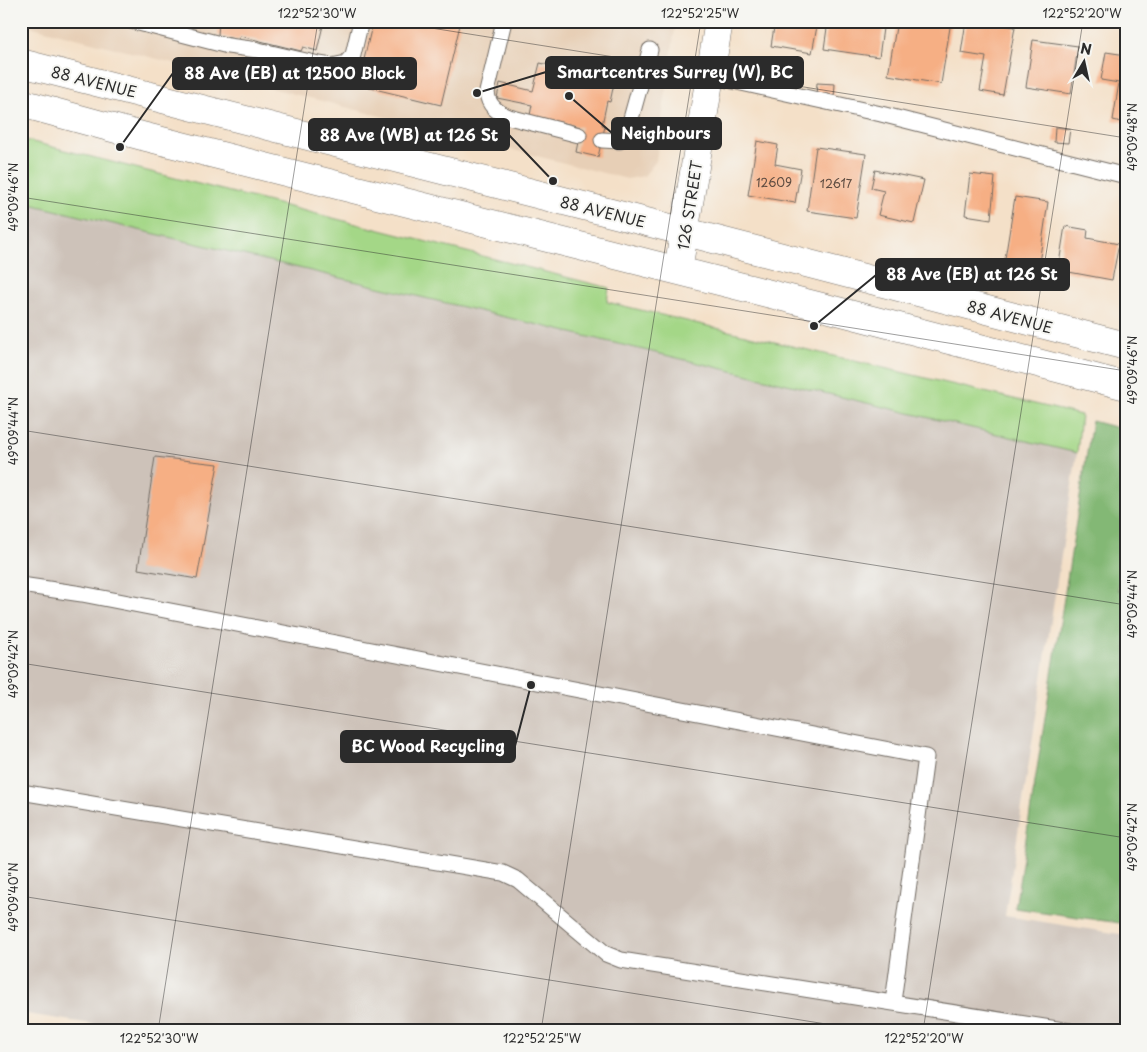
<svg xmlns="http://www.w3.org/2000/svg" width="1147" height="1052" viewBox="0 0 1147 1052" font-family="'Playpen Sans',sans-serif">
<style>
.built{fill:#e7cfb6}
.industrial{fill:#cdc2b9}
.green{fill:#a4d787;stroke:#688159}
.forest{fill:#83b874;stroke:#577250}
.building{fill:#f6af84}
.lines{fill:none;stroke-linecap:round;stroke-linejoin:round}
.service-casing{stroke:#716a62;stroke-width:17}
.tertiary-casing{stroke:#716a62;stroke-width:29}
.secondary-casing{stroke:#716a62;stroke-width:29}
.service{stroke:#fff;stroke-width:15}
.tertiary{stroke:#fff;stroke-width:28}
.secondary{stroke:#fff;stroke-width:28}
.ticks{fill:none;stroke:#2b2b2b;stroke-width:1;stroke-opacity:0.45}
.labels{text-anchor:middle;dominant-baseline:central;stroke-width:4;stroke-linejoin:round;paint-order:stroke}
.number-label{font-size:12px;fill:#5e4c41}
.street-label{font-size:15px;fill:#2b2b2b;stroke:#f6f6f2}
.leader{fill:none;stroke:#2b2b2b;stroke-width:2}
.callout-dot{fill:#2b2b2b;stroke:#f6f6f2;stroke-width:2}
.callout{fill:#2b2b2b;stroke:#2b2b2b;stroke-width:2}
.callout-label{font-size:16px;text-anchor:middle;font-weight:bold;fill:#fff}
.neatline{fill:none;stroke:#2b2b2b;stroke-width:2}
.ticks-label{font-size:12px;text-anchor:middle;fill:#2b2b2b}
</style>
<rect width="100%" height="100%" fill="#f6f6f2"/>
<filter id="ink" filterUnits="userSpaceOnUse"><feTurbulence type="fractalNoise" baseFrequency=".02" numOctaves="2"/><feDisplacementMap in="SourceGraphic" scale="10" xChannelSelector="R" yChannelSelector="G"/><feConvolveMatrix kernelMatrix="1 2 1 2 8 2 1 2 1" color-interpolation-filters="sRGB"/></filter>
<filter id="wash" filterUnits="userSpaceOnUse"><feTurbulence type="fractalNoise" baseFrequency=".0096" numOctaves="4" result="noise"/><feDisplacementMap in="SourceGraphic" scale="20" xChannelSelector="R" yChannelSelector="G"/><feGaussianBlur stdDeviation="1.12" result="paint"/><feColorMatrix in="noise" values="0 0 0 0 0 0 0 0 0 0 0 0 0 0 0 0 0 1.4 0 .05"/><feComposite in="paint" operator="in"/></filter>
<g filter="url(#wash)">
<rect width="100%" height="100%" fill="#f4e0c8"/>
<path class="built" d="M 21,21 L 676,21 L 656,161 L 644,176 L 627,179 L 21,24 Z"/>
<path class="industrial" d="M 21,202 L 1077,453 L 1005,916 L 1126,935 L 1126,1031 L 136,1031 L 21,1013 Z"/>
<path class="green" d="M 21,139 L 609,288 L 607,302 L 1081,415 L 1077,453 L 21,202 Z"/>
<path class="forest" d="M 1092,421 L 1126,430 L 1126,532 L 1118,590 L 1126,591 L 1126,924 L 1015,908 Z"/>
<g id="blocks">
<path class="building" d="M 219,21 L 324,21 L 317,51 L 303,47 L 301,51 L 240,36 L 238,40 L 218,35 Z
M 373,21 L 445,21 L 460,25 L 441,105 L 358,85 Z
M 775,21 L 818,21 L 812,53 L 771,46 Z
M 828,21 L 884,21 L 879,57 L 824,49 Z
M 897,21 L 951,21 L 941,84 L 888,75 Z
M 966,21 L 980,21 L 1015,27 L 1003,95 L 980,91 L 986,57 L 961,53 Z
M 1033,40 L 1078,46 L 1071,94 L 1026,87 Z
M 1106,52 L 1126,55 L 1126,123 L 1113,120 L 1119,83 L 1101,80 Z
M 540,63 L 615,79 L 610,102 L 607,101 L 602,125 L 605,126 L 598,157 L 576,152 L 581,127 L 530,115 L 532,105 L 497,98 L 500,83 L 533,91 Z
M 817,83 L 835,84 L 834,98 L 816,97 Z
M 1055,127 L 1070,129 L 1068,143 L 1054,142 Z
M 757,141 L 778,145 L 775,164 L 801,169 L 795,203 L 748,195 Z
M 816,147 L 866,154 L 856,218 L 807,211 Z
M 875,170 L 924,180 L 914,223 L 878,215 L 884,191 L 871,188 Z
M 970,174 L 995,177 L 991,219 L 965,215 Z
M 1015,197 L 1048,202 L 1038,270 L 1004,265 Z
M 1065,226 L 1088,230 L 1087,238 L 1119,244 L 1112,280 L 1058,270 Z
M 155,457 L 218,464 L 197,579 L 138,569 Z"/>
</g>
</g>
<g filter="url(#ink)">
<use href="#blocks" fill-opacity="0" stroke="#716a62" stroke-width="1"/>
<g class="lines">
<g class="service-casing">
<path id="service" d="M 131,21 L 228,46 L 258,50 L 319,64 L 332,66 L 346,63 L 353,55 L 361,21
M 504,21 L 487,92 C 488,106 497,112 509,117 L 579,135
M 710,76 L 881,114 L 1126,176
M 602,140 L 620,141 L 627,133 L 650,50
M 21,585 L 82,594 L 926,757 L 893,1002
M 21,792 L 503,873 L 518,880 L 606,954 L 621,960 L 1070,1031"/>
</g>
<g class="tertiary-casing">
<path id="tertiary" d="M 678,270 L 719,21"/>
</g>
<g class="secondary-casing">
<path id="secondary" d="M 21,63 L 686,232 L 1126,346
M 21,103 L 142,136 L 830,309 L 1126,386"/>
</g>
<use href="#service" class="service"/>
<use href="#tertiary" class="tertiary"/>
<use href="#secondary" class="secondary"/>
</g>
</g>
<path class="ticks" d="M 387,21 L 1126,138M 21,197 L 1126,371M 21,430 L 1126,605M 21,663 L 1126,838M 21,896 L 870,1031M 158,1031 L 318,21M 541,1031 L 701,21M 923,1031 L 1083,21"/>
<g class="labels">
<g class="number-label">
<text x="774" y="182">12609</text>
<text x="836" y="183">12617</text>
</g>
<g class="street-label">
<text transform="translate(94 81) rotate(14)">88 AVENUE</text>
<text transform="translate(689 205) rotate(-81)">126 STREET</text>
<text transform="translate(603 211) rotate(14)">88 AVENUE</text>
<text transform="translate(1010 316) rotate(15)">88 AVENUE</text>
</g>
</g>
<path class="leader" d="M477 93L546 72M120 147L173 73M569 96L612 133M553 181L509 135M814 326L876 275M531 685L515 746"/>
<g class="callout-dot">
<circle cx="477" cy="93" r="5"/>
<circle cx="120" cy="147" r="5"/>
<circle cx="569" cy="96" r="5"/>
<circle cx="553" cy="181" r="5"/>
<circle cx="814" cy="326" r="5"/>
<circle cx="531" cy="685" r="5"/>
</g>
<g class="callout">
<rect x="546" y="57" width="257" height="31" rx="5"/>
<rect x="173" y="58" width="243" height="31" rx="5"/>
<rect x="612" y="118" width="109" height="31" rx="5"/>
<rect x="309" y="119" width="200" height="31" rx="5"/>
<rect x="876" y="259" width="193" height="31" rx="5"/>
<rect x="341" y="731" width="174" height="31" rx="5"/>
</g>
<g class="callout-label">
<text x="675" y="78">Smartcentres Surrey (W), BC</text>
<text x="295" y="79">88 Ave (EB) at 12500 Block</text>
<text x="666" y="139">Neighbours</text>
<text x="409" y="141">88 Ave (WB) at 126 St</text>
<text x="972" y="280">88 Ave (EB) at 126 St</text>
<text x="428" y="752">BC Wood Recycling</text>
</g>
<rect width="1147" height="1052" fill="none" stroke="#f6f6f2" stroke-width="55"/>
<g transform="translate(1084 62) rotate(9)" stroke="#f6f6f2" stroke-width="4" paint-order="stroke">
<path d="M0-4L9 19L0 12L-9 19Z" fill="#2b2b2b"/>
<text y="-8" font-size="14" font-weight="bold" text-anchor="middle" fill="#2b2b2b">N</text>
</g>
<rect x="28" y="28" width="1092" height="996" class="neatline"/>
<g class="ticks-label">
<text x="317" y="18">122°52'30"W</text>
<text x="700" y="18">122°52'25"W</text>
<text x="1082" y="18">122°52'20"W</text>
<text transform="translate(1133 137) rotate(-90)" y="4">49°09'48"N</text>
<text transform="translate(14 197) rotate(-90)" y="4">49°09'46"N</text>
<text transform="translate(1133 370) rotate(-90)" y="4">49°09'46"N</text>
<text transform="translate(14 431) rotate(-90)" y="4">49°09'44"N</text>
<text transform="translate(1133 604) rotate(-90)" y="4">49°09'44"N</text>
<text transform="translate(14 664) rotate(-90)" y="4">49°09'42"N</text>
<text transform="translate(1133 837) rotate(-90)" y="4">49°09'42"N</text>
<text transform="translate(14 897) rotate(-90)" y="4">49°09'40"N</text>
<text x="159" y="1043">122°52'30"W</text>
<text x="542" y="1043">122°52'25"W</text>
<text x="924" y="1043">122°52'20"W</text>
</g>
</svg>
